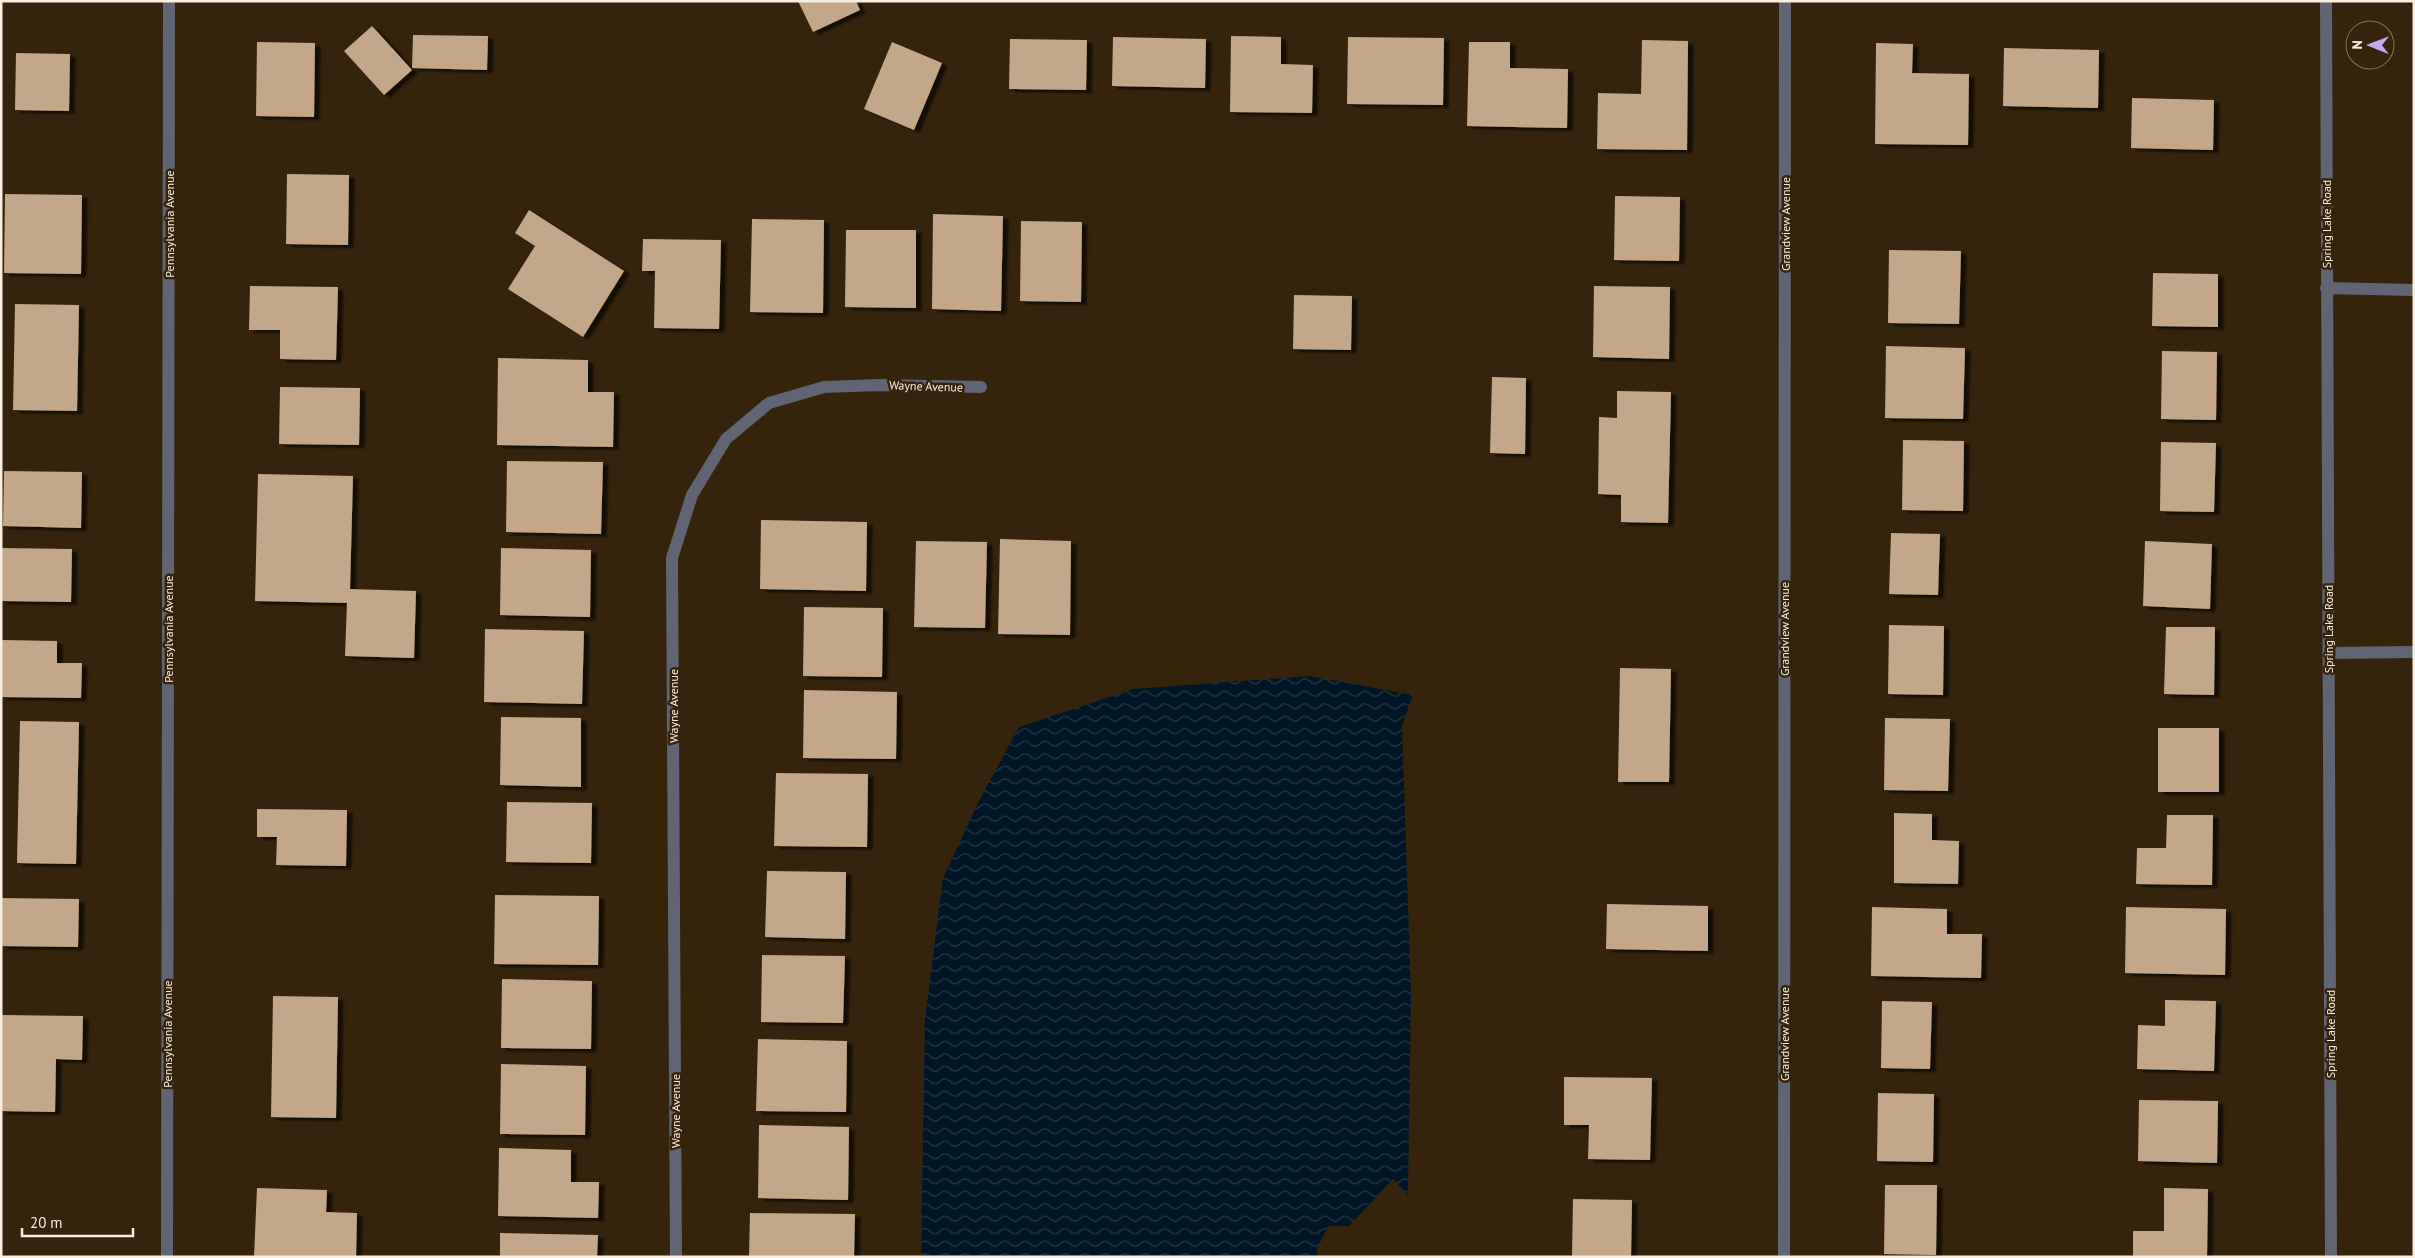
<svg xmlns="http://www.w3.org/2000/svg" width="2415" height="1258" viewBox="0 0 2415 1258" font-family="'PT Sans',sans-serif">
<style>
.water{fill:url(#water-waves)}
.building{fill:#c3a788;filter:url(#shadow)}
.lines{fill:none;stroke-linecap:round;stroke-linejoin:round}
.minor{stroke:#616473;stroke-width:12}
.labels{text-anchor:middle;dominant-baseline:central;stroke-width:5;stroke-linejoin:round;paint-order:stroke}
.street-label{font-size:12px;fill:#faeee0;stroke:#35230c}
</style>
<defs>
<pattern id="water-waves" width="16" height="10" patternUnits="userSpaceOnUse" patternTransform="scale(1.25)"><rect width="16" height="10" fill="#001626"/><path d="M0 5q4-4 8 0t8 0" fill="none" stroke="#263845"/></pattern>
<filter id="shadow"><feDropShadow dx="5.5" dy="3" stdDeviation="1" flood-color="#0009"/></filter>
</defs>
<rect width="100%" height="100%" fill="#35230c"/>
<path class="water" d="M 1310,676 L 1413,695 L 1402,726 L 1411,995 L 1408,1195 L 1393,1179 L 1349,1226 L 1328,1226 L 1317,1249 L 1318,1257 L 921,1257 L 925,1019 L 943,878 L 979,801 L 1019,727 L 1133,689 Z"/>
<path class="building" d="M 798,1 L 856,1 L 860,10 L 813,32 Z
M 372,26 L 412,70 L 384,95 L 344,51 Z
M 413,35 L 488,36 L 487,70 L 412,68 Z
M 1231,36 L 1281,37 L 1281,64 L 1313,65 L 1312,113 L 1230,112 Z
M 1113,37 L 1206,39 L 1205,88 L 1112,86 Z
M 1348,37 L 1444,38 L 1443,105 L 1347,104 Z
M 1010,39 L 1087,40 L 1086,90 L 1009,89 Z
M 1642,40 L 1688,41 L 1687,150 L 1597,149 L 1598,93 L 1641,94 Z
M 257,42 L 315,43 L 314,117 L 256,116 Z
M 892,42 L 942,63 L 914,130 L 864,109 Z
M 1469,42 L 1510,42 L 1510,68 L 1568,69 L 1567,128 L 1467,126 Z
M 1876,43 L 1913,44 L 1912,73 L 1969,74 L 1968,145 L 1875,144 Z
M 2004,48 L 2099,50 L 2098,108 L 2003,106 Z
M 16,53 L 70,54 L 69,111 L 15,110 Z
M 2132,98 L 2214,100 L 2213,150 L 2131,148 Z
M 287,174 L 349,175 L 348,245 L 286,244 Z
M 5,194 L 82,195 L 81,274 L 4,273 Z
M 1615,196 L 1680,197 L 1679,261 L 1614,260 Z
M 529,210 L 624,271 L 583,337 L 508,289 L 535,246 L 515,233 Z
M 933,214 L 1003,216 L 1001,311 L 932,309 Z
M 752,219 L 824,220 L 823,313 L 750,312 Z
M 1021,221 L 1082,222 L 1081,302 L 1020,301 Z
M 846,230 L 916,230 L 916,308 L 845,307 Z
M 643,239 L 721,240 L 719,329 L 654,328 L 655,271 L 642,271 Z
M 1889,250 L 1961,251 L 1959,324 L 1888,323 Z
M 2153,273 L 2218,274 L 2218,327 L 2152,326 Z
M 250,286 L 338,287 L 336,360 L 280,359 L 280,330 L 249,330 Z
M 1594,286 L 1670,287 L 1669,359 L 1593,357 Z
M 1294,295 L 1352,296 L 1351,350 L 1293,349 Z
M 15,304 L 79,305 L 77,411 L 13,410 Z
M 1886,346 L 1965,348 L 1963,419 L 1885,418 Z
M 2162,351 L 2217,352 L 2216,420 L 2161,419 Z
M 498,358 L 588,360 L 588,392 L 614,392 L 613,447 L 497,445 Z
M 1492,377 L 1526,378 L 1525,454 L 1490,453 Z
M 280,387 L 360,388 L 359,445 L 279,444 Z
M 1617,391 L 1671,392 L 1668,523 L 1621,522 L 1621,495 L 1598,494 L 1599,417 L 1617,418 Z
M 1903,440 L 1964,441 L 1963,511 L 1902,510 Z
M 2161,442 L 2216,443 L 2214,512 L 2160,511 Z
M 507,461 L 603,462 L 601,534 L 506,532 Z
M 4,471 L 82,472 L 81,528 L 3,526 Z
M 258,474 L 353,476 L 350,589 L 416,591 L 414,658 L 345,656 L 347,603 L 255,601 Z
M 761,520 L 867,522 L 866,591 L 760,589 Z
M 1891,533 L 1940,534 L 1938,595 L 1889,594 Z
M 1000,539 L 1071,541 L 1070,635 L 998,634 Z
M 916,541 L 987,542 L 985,628 L 914,627 Z
M 2145,541 L 2212,544 L 2210,609 L 2143,606 Z
M 1,548 L 72,549 L 71,602 L 1,601 Z
M 501,548 L 591,550 L 590,617 L 500,615 Z
M 804,607 L 883,608 L 882,677 L 803,676 Z
M 1889,625 L 1944,626 L 1943,695 L 1888,694 Z
M 2166,627 L 2215,627 L 2214,695 L 2164,694 Z
M 485,629 L 584,631 L 582,704 L 484,702 Z
M 1,640 L 57,641 L 57,663 L 82,663 L 81,698 L 1,697 Z
M 1620,668 L 1671,669 L 1669,782 L 1618,782 Z
M 804,690 L 897,692 L 896,759 L 803,758 Z
M 501,717 L 581,718 L 581,787 L 500,785 Z
M 1885,718 L 1950,719 L 1948,791 L 1884,790 Z
M 20,721 L 79,722 L 76,864 L 17,863 Z
M 2158,728 L 2219,728 L 2219,792 L 2158,792 Z
M 776,773 L 868,774 L 867,847 L 774,846 Z
M 507,802 L 592,803 L 591,863 L 506,862 Z
M 257,809 L 347,810 L 346,866 L 276,865 L 277,837 L 257,837 Z
M 1894,813 L 1932,814 L 1932,840 L 1959,841 L 1958,884 L 1894,883 Z
M 2167,815 L 2213,815 L 2212,885 L 2136,884 L 2137,848 L 2166,848 Z
M 767,871 L 846,872 L 845,939 L 765,937 Z
M 495,895 L 599,896 L 598,965 L 494,964 Z
M 1,898 L 79,899 L 78,947 L 1,946 Z
M 1607,904 L 1708,906 L 1708,951 L 1606,949 Z
M 1872,907 L 1947,909 L 1947,934 L 1982,934 L 1981,978 L 1871,976 Z
M 2126,907 L 2226,909 L 2225,975 L 2125,973 Z
M 762,955 L 845,956 L 843,1023 L 761,1022 Z
M 502,979 L 592,981 L 591,1049 L 501,1048 Z
M 273,996 L 338,997 L 336,1118 L 271,1117 Z
M 2165,1000 L 2216,1001 L 2214,1071 L 2137,1069 L 2138,1025 L 2165,1026 Z
M 1882,1001 L 1932,1002 L 1930,1069 L 1881,1068 Z
M 1,1015 L 83,1016 L 82,1060 L 56,1059 L 55,1112 L 1,1111 Z
M 758,1039 L 847,1041 L 846,1112 L 756,1111 Z
M 501,1064 L 586,1066 L 585,1135 L 500,1134 Z
M 1564,1077 L 1652,1078 L 1650,1160 L 1588,1159 L 1589,1125 L 1564,1125 Z
M 1878,1093 L 1934,1094 L 1933,1162 L 1877,1161 Z
M 2139,1100 L 2218,1101 L 2217,1163 L 2138,1161 Z
M 759,1125 L 849,1127 L 848,1200 L 758,1198 Z
M 499,1148 L 571,1150 L 571,1182 L 599,1182 L 598,1218 L 498,1216 Z
M 1885,1185 L 1937,1185 L 1936,1255 L 1884,1254 Z
M 257,1188 L 327,1190 L 326,1212 L 357,1213 L 356,1257 L 254,1257 Z
M 2164,1188 L 2208,1189 L 2207,1257 L 2133,1256 L 2133,1231 L 2164,1231 Z
M 1573,1199 L 1632,1200 L 1631,1257 L 1572,1257 Z
M 750,1213 L 855,1214 L 854,1257 L 749,1257 Z
M 500,1233 L 598,1235 L 597,1257 L 500,1257 Z"/>
<g class="lines">
<path class="minor" d="M 2326,1 L 2331,1257
M 2326,288 L 2414,290
M 2328,653 L 2414,652
M 167,1257 L 169,1
M 676,1257 L 672,558 L 692,495 L 726,439 L 769,403 L 824,387 L 879,385 L 981,387
M 1784,1257 L 1785,1"/>
</g>
<g class="labels">
<g class="street-label">
<text transform="translate(169 224) rotate(-90)">Pennsylvania Avenue</text>
<text transform="translate(1785 224) rotate(-90)">Grandview Avenue</text>
<text transform="translate(2326 224) rotate(-90)">Spring Lake Road</text>
<text transform="translate(926 386) rotate(2)">Wayne Avenue</text>
<text transform="translate(168 629) rotate(-90)">Pennsylvania Avenue</text>
<text transform="translate(1784 629) rotate(-90)">Grandview Avenue</text>
<text transform="translate(2328 629) rotate(-90)">Spring Lake Road</text>
<text transform="translate(673 706) rotate(-90)">Wayne Avenue</text>
<text transform="translate(167 1034) rotate(-90)">Pennsylvania Avenue</text>
<text transform="translate(1784 1034) rotate(-90)">Grandview Avenue</text>
<text transform="translate(2330 1034) rotate(-90)">Spring Lake Road</text>
<text transform="translate(675 1111) rotate(-90)">Wayne Avenue</text>
</g>
</g>
<rect width="2415" height="1258" fill="none" stroke="#faeee0" stroke-width="5"/>
<g transform="translate(2370 45) rotate(271)"><circle r="24" fill="#35230c" stroke="#847461"/>
<path d="M0-4L9 19L0 12L-9 19Z" fill="#c2a8f3"/>
<text y="-8" font-size="14" font-weight="bold" text-anchor="middle" fill="#faeee0">N</text>
</g>
<path d="M22 1228v8h111v-8" fill="none" stroke="#faeee0" stroke-width="2.5"/>
<text x="30" y="1228" font-size="15" fill="#faeee0" stroke="#35230c" stroke-width="4" paint-order="stroke">20 m</text>
</svg>
